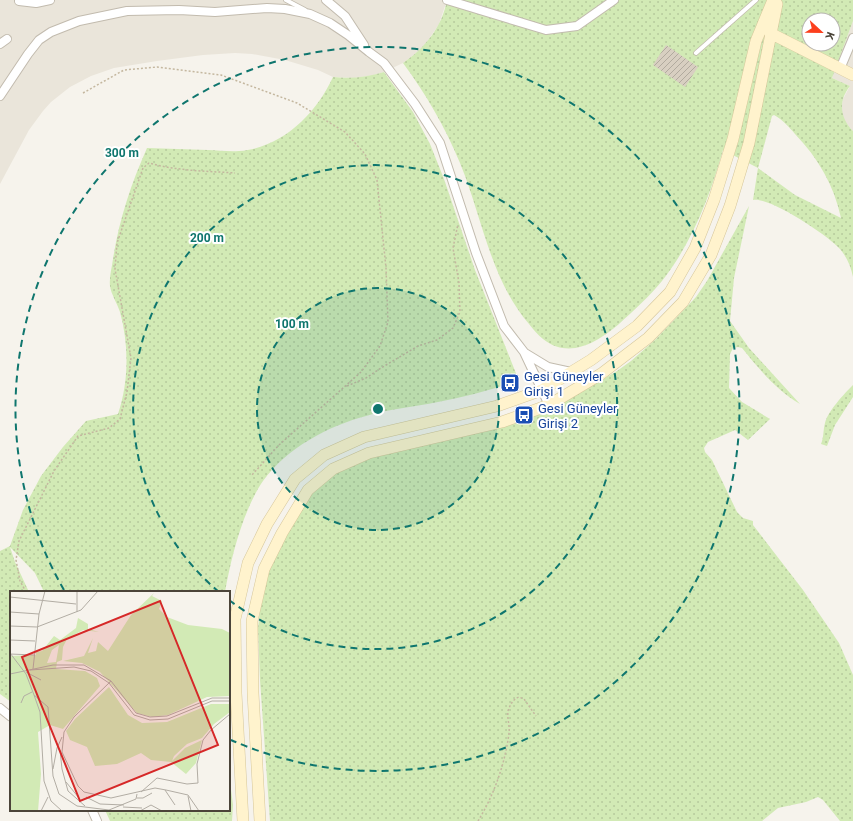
<svg xmlns="http://www.w3.org/2000/svg" width="853" height="821" viewBox="0 0 853 821" font-family="Roboto,sans-serif">
<style>
.residential{fill:#eae5da}
.grass{fill:url(#grass-dots);fill-rule:evenodd}
.building{fill:url(#building-hatch)}
.lines{fill:none;stroke-linecap:round;stroke-linejoin:round}
.lane-casing{stroke:#c2bbae;stroke-width:5.5}
.street-casing{stroke:#c2bbae;stroke-width:10}
.secondary-casing{stroke:#d6c79b;stroke-width:12}
.path{stroke:#c4b79f;stroke-width:1.5;stroke-dasharray:2 2;stroke-linecap:butt}
.lane{stroke:#fff;stroke-width:4}
.street{stroke:#fff;stroke-width:8}
.secondary{stroke:#fff3cd;stroke-width:11}
.ring{fill:none;stroke:#0f766e;stroke-width:2;stroke-dasharray:7 5}
.labels{text-anchor:middle;dominant-baseline:central;stroke-width:4;stroke-linejoin:round;paint-order:stroke}
.transit-label{font-size:13px;fill:#164399;stroke:#fff;text-anchor:start}
.inset-road{fill:none;stroke:#b2ada4;stroke-width:1}
.view{fill:#d62828;fill-opacity:0.15;stroke:#d62828;stroke-width:2}
.inset-edge{fill:none;stroke:#4b4439;stroke-width:2}
.centre{fill:#0f766e;stroke:#fff;stroke-width:2}
.ring-label{font-size:12px;text-anchor:middle;font-weight:bold;fill:#0f766e;stroke:#fff;stroke-width:4;stroke-linejoin:round;paint-order:stroke}
</style>
<defs>
<pattern id="grass-dots" width="8" height="8" patternUnits="userSpaceOnUse"><rect width="8" height="8" fill="#d2eab5"/><path d="M2 2h.1M6 6h.1" fill="none" stroke="#b6ca9c" stroke-width="1.8" stroke-linecap="round"/></pattern>
<pattern id="building-hatch" width="6" height="6" patternUnits="userSpaceOnUse"><rect width="6" height="6" fill="#d8cfc1"/><path d="M-1 1l2-2M0 6l6-6M5 7l2-2" fill="none" stroke="#b1aa9e"/></pattern>
</defs>
<rect width="100%" height="100%" fill="#f6f3ec"/>
<path class="residential" d="M 0,0 L 447,0 L 439,24 L 427,42 L 420,50 L 403,63 L 384,72 L 374,75 L 354,78 L 333,77 L 318,70 L 285,60 L 252,54 L 235,53 L 203,55 L 157,61 L 114,68 L 91,76 L 70,87 L 51,102 L 43,111 L 29,130 L 0,184 Z
M 853,21 L 853,131 L 844,121 L 841,110 L 843,99 L 850,86 L 832,78 Z"/>
<path class="grass" d="M 447,0 L 853,0 L 853,21 L 832,78 L 850,86 C 838,101 840,118 853,131 L 853,277 C 851,267 847,257 840,249 C 829,236 769,196 753,200 L 758,168 L 723,150 C 710,196 692,243 662,281 C 649,297 634,310 619,324 C 598,342 569,360 543,339 C 538,335 533,329 529,324 C 490,279 482,216 460,163 C 445,127 426,94 403,63 C 425,48 442,27 447,0 ZM 809,20 L 833,20 L 833,44 L 809,44 ZM 774,115 C 782,119 789,127 795,134 C 818,158 834,185 841,218 L 795,195 L 758,168 L 772,116 Z
M 384,72 L 413,112 L 430,144 L 444,179 L 475,270 L 519,381 C 492,389 465,397 438,402 C 414,407 389,409 366,416 C 328,426 287,448 263,481 C 243,510 231,558 225,592 L 44,592 L 35,573 L 10,547 L 15,562 L 29,592 L 11,592 L 11,702 L 0,694 L 0,551 L 10,546 L 23,510 L 41,476 L 63,447 L 86,421 L 118,414 C 129,381 129,345 120,312 C 117,303 111,294 110,286 C 109,277 112,267 113,259 C 119,220 131,184 147,148 C 167,149 188,149 208,150 C 218,150 229,152 239,151 C 282,148 316,114 333,77 C 351,79 367,77 384,72 Z
M 749,206 L 734,278 L 730,321 L 749,348 L 800,404 C 777,391 759,369 742,348 L 738,347 L 733,348 L 730,354 L 729,388 L 742,402 L 770,419 L 748,440 L 735,430 L 708,442 L 704,448 L 705,452 L 712,460 L 737,512 L 743,518 L 753,521 L 753,525 L 803,590 L 839,643 L 853,675 L 853,821 L 840,821 L 823,800 L 818,797 L 806,802 L 778,808 L 762,821 L 270,821 L 260,680 L 258,628 L 260,610 L 268,574 L 273,558 L 311,491 L 350,463 L 427,442 L 578,394 L 617,371 L 631,361 L 656,339 L 696,297 L 707,281 Z
M 853,385 L 853,397 L 835,425 L 827,446 L 821,444 C 824,437 823,430 825,423 C 828,411 844,394 853,385 Z
M 229,774 L 233,805 L 232,821 L 110,821 L 105,810 L 229,810 Z"/>
<path class="building" d="M 666,45 L 698,67 L 685,87 L 653,65 Z"/>
<g class="lines">
<g class="lane-casing">
<path id="lane" d="M 286,0 L 305,10
M 696,53 L 756,0"/>
</g>
<g class="street-casing">
<path id="street" d="M 326,0 L 345,16 L 364,45
M 447,0 L 546,30 L 577,26 L 614,0
M 19,1 L 36,3 L 50,0
M 0,44 L 7,39
M 840,69 L 853,38
M 0,96 L 28,54 L 39,40 L 51,32 L 79,21 L 127,11 L 179,10 L 215,12 L 267,8 L 285,9 L 310,14 L 330,23 L 348,35 L 369,52 L 384,63 L 415,104 L 440,143 L 476,253 L 504,326 L 524,352 L 549,405
M 525,353 L 548,367 L 571,372
M 0,708 L 11,717
M 92,810 L 97,821"/>
</g>
<g class="secondary-casing">
<path id="secondary" d="M 770,33 L 853,75
M 243,821 L 236,693 L 235,619 L 248,563 L 267,524 L 295,479 L 324,455 L 364,437 L 497,406 L 542,390 L 591,360 L 637,326 L 670,292 L 695,248 L 714,200 L 733,139 L 756,41 L 773,0
M 260,821 L 253,693 L 252,621 L 264,569 L 282,533 L 308,490 L 333,469 L 369,453 L 502,422 L 549,405 L 601,374 L 648,338 L 683,302 L 711,255 L 730,206 L 749,143 L 777,4"/>
</g>
<path class="path" d="M 83,93 L 124,70 L 157,67 L 221,75 L 297,103 L 345,132 L 365,154 L 377,180 L 386,268 L 388,322 L 380,346 L 361,372 L 279,445 L 252,475
M 347,386 L 366,378 L 381,368 L 418,346 L 437,340 L 453,328 L 460,312 L 459,283 L 453,248 L 458,224
M 26,592 L 20,581 L 16,560 L 19,541 L 54,471 L 78,436 L 109,428 L 120,419 L 127,392 L 131,358 L 115,269 L 117,243 L 143,168 L 149,163 C 177,171 206,171 235,173
M 478,821 C 494,795 505,764 509,733 C 510,726 507,719 508,711 C 510,705 513,699 519,697 L 524,699 L 536,716"/>
<use href="#lane" class="lane"/>
<use href="#street" class="street"/>
<use href="#secondary" class="secondary"/>
</g>
<circle cx="378" cy="409" r="121" fill="#0f766e" fill-opacity=".12"/>
<g class="ring">
<circle cx="378" cy="409" r="121"/>
<path d="M219 592A242 242 0 1 1 229 600"/>
<path d="M64 590A362 362 0 1 1 231 740"/>
</g>
<defs>
<g id="bus-square" transform="scale(1)"><rect x="-9" y="-9" width="18" height="18" rx="4" fill="#1a4fb4" stroke="#fff"/><path d="M-5-6H5V4H4V6H2V4H-2V6H-4V4H-5ZM-3.5-4V0h7V-4ZM-3.5 1.2v1.5H-2V1.2ZM2 1.2v1.5H3.5V1.2Z" fill="#fff"/></g>
</defs>
<g fill-rule="evenodd">
<use href="#bus-square" x="510" y="383"/>
<use href="#bus-square" x="524" y="415"/>
</g>
<g class="labels">
<g class="transit-label">
<text x="524" y="376">Gesi Güneyler<tspan x="524" dy="15">Girişi 1</tspan></text>
<text x="538" y="408">Gesi Güneyler<tspan x="538" dy="15">Girişi 2</tspan></text>
</g>
</g>
<g transform="translate(10 591)">
<rect width="220" height="220" fill="#f6f3ec"/>
<path d="M 144,2 L 142,5 L 152,10 L 149,18 L 157,26 L 178,34 L 212,38 L 220,42 L 220,105 L 197,106 L 158,124 L 142,126 L 127,122 L 90,81 L 72,72 L 53,70 L 74,65 L 83,47 L 78,62 L 86,60 L 88,51 L 98,60 L 121,24 ZM 68,27 L 78,33 L 78,38 L 89,41 L 73,39 L 57,48 L 53,56 L 52,69 L 47,71 L 46,78 L 75,80 L 87,87 L 90,95 L 53,138 L 40,134 L 28,141 L 31,183 L 28,220 L 0,220 L 0,65 L 26,64 L 26,61 L 32,60 L 44,45 L 50,49 L 66,37 ZM 49,54 L 46,71 L 37,72 L 42,59 ZM 99,96 L 118,124 L 132,132 L 157,131 L 201,113 L 220,113 L 220,121 L 204,133 L 192,147 L 177,153 L 164,165 L 162,170 L 175,157 L 192,149 L 186,172 L 176,183 L 161,171 L 141,169 L 131,162 L 107,173 L 85,175 L 77,156 L 60,149 L 56,140 L 65,128 Z" fill="#d2eab5" fill-rule="evenodd"/>
<path class="inset-road" d="M 0,6 L 66,13M 0,21 L 29,23M 67,21 L 67,0M 0,35 L 27,36 L 71,19 L 88,0M 0,49 L 25,50M 0,62 L 16,83 L 24,104 L 38,116 L 43,185 L 49,203 L 67,215 L 99,219 L 126,208 L 127,203M 0,63 L 24,64M 23,78 L 29,23 L 35,0M 20,79 L 64,76 L 81,80 L 99,92 L 124,124 L 140,129 L 158,128 L 202,110 L 220,110M 16,81 L 31,89M 0,83 L 43,74 L 74,74 L 101,90 L 126,122 L 140,126 L 157,125 L 202,107 L 220,107M 101,90 L 64,126 L 54,141 L 52,161 L 68,195 L 74,201 L 101,207 L 145,197 L 156,199 L 178,204 L 189,220M 24,104 L 30,121 L 34,190 L 41,210 L 52,220M 11,112 L 14,105 L 22,101M 50,159 L 52,178 L 58,200 L 75,215M 43,178 L 47,157 L 52,146M 56,191 L 69,207M 155,199 L 165,214M 131,201 L 147,187 L 177,193 L 188,192 L 187,173 L 193,149 L 201,139 L 220,123M 178,205 L 181,220M 76,206 L 90,213 L 114,214M 127,207 L 133,207 L 142,202M 113,216 L 132,217M 31,220 L 38,206M 130,220 L 141,214 L 152,220"/>
<path class="view" d="M 150,10 L 208,154 L 70,210 L 12,66 Z"/>
<rect width="220" height="220" class="inset-edge"/>
</g>
<circle cx="378" cy="409" r="6" class="centre"/>
<g class="ring-label">
<text x="122" y="157">300 m</text>
<text x="207" y="242">200 m</text>
<text x="292" y="328">100 m</text>
</g>
<g transform="translate(821 32) rotate(112)"><circle r="19" fill="#ffffff" stroke="#b7b4b0"/>
<path d="M0-3L7 15L0 10L-7 15Z" fill="#fc3f1d"/>
<text y="-6" font-size="11" font-weight="bold" text-anchor="middle" fill="#4b4439">K</text>
</g>
</svg>
